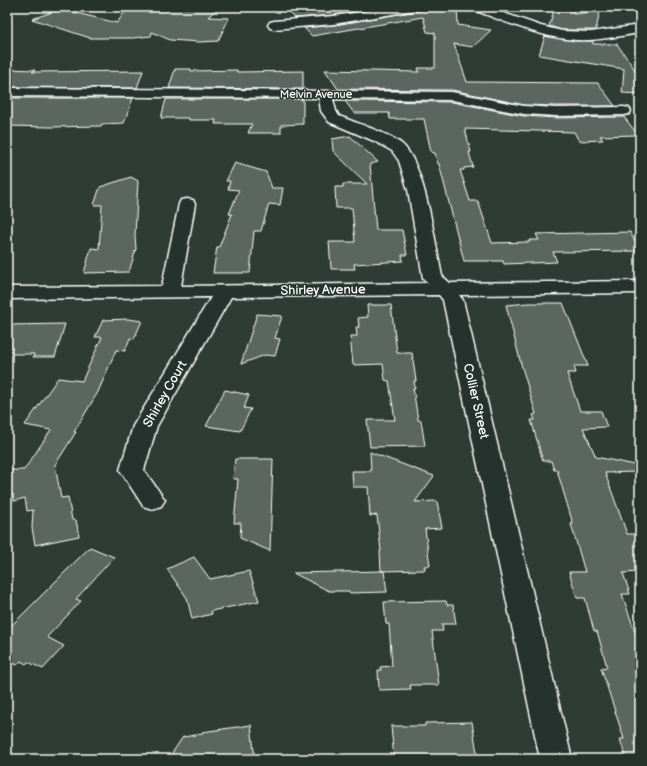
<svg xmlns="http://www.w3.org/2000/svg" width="647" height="766" viewBox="0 0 647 766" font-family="'Balsamiq Sans',sans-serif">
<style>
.building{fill:#5b6661;stroke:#fff}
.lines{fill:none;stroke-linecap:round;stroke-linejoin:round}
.minor-casing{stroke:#fff;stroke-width:3}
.minor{fill:#26332d;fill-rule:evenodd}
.labels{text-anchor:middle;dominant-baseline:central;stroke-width:3;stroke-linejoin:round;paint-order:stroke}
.far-street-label{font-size:11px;fill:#fff;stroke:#26332d}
.street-label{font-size:13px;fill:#fff;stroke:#26332d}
</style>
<rect width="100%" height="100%" fill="#2f3b35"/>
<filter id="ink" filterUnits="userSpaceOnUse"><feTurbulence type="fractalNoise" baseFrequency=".025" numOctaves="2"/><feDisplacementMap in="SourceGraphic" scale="8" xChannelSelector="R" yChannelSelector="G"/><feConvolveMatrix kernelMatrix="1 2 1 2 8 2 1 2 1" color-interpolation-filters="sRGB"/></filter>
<g filter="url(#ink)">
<path class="building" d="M 128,7 L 219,7 L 208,17 L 229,18 L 218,41 L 200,42 L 170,40 L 152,32 L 151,36 L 133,38 L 90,38 L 32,19 L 61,9 L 117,23 Z
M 320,7 L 384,7 L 334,15 L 295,18 L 289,12 L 322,9 Z
M 424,7 L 457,7 L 458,25 L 491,30 L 473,47 L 454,44 L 467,82 L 598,83 L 615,106 L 556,106 L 524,105 L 452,90 L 338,89 L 325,70 L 419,72 L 418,68 L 435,68 L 435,33 L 427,32 L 423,17 L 312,36 L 304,28 L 334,25 L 416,11 L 421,10 Z
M 555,7 L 573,7 L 574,14 L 600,11 L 596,30 L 562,30 L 549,26 Z
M 545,36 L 576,41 L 593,41 L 593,44 L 617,44 L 640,77 L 640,94 L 622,93 L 624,69 L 539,55 Z
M 7,69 L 35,70 L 32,72 L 143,71 L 137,88 L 7,87 Z
M 175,69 L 191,69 L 191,71 L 237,70 L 237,72 L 303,71 L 303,89 L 169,88 Z
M 7,98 L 133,98 L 124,123 L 102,124 L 101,126 L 50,127 L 7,126 Z
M 166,99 L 303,99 L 303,124 L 281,125 L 281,133 L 248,133 L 252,124 L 215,124 L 216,120 L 189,120 L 189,118 L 161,118 Z
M 345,101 L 452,102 L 524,116 L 556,118 L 624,117 L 638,135 L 600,136 L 603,140 L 579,141 L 574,132 L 465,129 L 471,152 L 469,152 L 473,167 L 464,168 L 464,170 L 460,170 L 470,201 L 478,201 L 492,243 L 530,242 L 529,240 L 539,240 L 536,234 L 630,232 L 640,251 L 553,252 L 557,262 L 504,264 L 503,261 L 464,261 L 439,164 L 438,164 L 435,153 L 431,152 L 424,119 L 390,119 L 389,113 L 354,113 Z
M 350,136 L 378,162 L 370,164 L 376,230 L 402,230 L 407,255 L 402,255 L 403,261 L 354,264 L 355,269 L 331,269 L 331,268 L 329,242 L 355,242 L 352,208 L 336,208 L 335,187 L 343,187 L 343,184 L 367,184 L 333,151 L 332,139 Z
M 235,163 L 266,172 L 272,188 L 283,188 L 280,205 L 269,204 L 261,231 L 254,231 L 250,273 L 213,273 L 217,247 L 219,247 L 232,214 L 229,214 L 239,190 L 228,189 L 230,181 L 226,181 Z
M 131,177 L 138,181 L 135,235 L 136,249 L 129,272 L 84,273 L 91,248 L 99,249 L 102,205 L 94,205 L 100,187 Z
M 529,303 L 563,303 L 588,366 L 574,366 L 576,373 L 567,373 L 580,411 L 601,411 L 607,427 L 583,428 L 596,457 L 635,465 L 635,472 L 605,473 L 627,534 L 640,534 L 640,572 L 623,573 L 630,594 L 622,594 L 636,635 L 640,635 L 640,759 L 626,759 L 620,739 L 624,739 L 601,668 L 607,667 L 597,631 L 594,631 L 585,598 L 577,598 L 569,572 L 585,572 L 571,524 L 573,524 L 557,470 L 554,470 L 551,461 L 543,461 L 531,420 L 535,420 L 533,415 L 536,414 L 521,364 L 506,305 Z
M 367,305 L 391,305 L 397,353 L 412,353 L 416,381 L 414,381 L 415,388 L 413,388 L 418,420 L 421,420 L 425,446 L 370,447 L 367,420 L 395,420 L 389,381 L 385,380 L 383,364 L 353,365 L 350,336 L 357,336 L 356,327 L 359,327 L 358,318 L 368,317 Z
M 257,314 L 282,316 L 275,338 L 280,339 L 275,356 L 265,355 L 241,364 Z
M 128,319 L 142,321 L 134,339 L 130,338 L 125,351 L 116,350 L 98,392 L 74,432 L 76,432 L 55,465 L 61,498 L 68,497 L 72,520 L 76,520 L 79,536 L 35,545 L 32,528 L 33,510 L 27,511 L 25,498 L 14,501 L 13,494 L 7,495 L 7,470 L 24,470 L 51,430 L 25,425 L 58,378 L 82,381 L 102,337 L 95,337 L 103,320 Z
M 65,324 L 55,357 L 33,357 L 34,354 L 7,354 L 7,325 Z
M 225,390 L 249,395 L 244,408 L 251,409 L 240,431 L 206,426 Z
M 370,452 L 434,476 L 415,502 L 437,501 L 442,528 L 425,529 L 430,566 L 424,566 L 425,570 L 381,571 L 380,551 L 381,551 L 377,515 L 370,516 L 368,487 L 353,487 L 352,471 L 371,471 Z
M 235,459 L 273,459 L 270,551 L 240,538 L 241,523 L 234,523 L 238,479 L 233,479 Z
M 90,547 L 114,557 L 76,599 L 81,601 L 47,637 L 64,646 L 43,669 L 28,662 L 26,664 L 21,661 L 17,665 L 7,660 L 7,630 Z
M 194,557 L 210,579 L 249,571 L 259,601 L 211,611 L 212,614 L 192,619 L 187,598 L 167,569 Z
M 384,571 L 387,592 L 349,593 L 349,591 L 329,591 L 293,573 Z
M 446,601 L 447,605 L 453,605 L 456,624 L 442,624 L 443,631 L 432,631 L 439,685 L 410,685 L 411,689 L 379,690 L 378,670 L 381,670 L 380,667 L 392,666 L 389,624 L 386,624 L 384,602 Z
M 472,722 L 478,759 L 394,759 L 391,726 L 425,726 L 425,723 Z
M 251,725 L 255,759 L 168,759 L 183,737 L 202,734 L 202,732 Z"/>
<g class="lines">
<g class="minor-casing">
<path id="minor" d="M 394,7 L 422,7 L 420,9 L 416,10 L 334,24 L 274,29 L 270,28 L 268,25 L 270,22 L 274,21 L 334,16 Z
M 469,7 L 486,7 L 541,26 L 562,31 L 591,32 L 640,25 L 640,33 C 619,36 598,41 576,40 C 540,38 505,21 471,9 Z
M 7,88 L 452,92 L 524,106 L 556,108 L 624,107 L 629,108 L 631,111 L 629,114 L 624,115 L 556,116 L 524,114 L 452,100 L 333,99 L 336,111 L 339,116 C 356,123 391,134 403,145 C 426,168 435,243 442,276 L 450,283 L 640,281 L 640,293 L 459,295 L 463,300 L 572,759 L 540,759 L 443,300 L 439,295 L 231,297 L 157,426 L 144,470 L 165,500 L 161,506 L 152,509 L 143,506 L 120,470 L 133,426 L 211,297 L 7,299 L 7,287 L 162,286 L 179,204 L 181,200 L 187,199 L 193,200 L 195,204 L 181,286 L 428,283 L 423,278 L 408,190 L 399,161 L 392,151 L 374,141 L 329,122 L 321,111 L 319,98 L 7,96 Z"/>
</g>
<use href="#minor" class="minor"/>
</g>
</g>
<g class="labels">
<g class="far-street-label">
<text x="316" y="94">Melvin Avenue</text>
</g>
<g class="street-label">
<text transform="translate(323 290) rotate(-1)">Shirley Avenue</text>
<text transform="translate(165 394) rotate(-60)">Shirley Court</text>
<text transform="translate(476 401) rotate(77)">Collier Street</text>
</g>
</g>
<rect width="647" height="766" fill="none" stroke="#26332d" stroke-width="24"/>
<rect x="12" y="12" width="623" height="742" fill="none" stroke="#fff" stroke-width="1.5" filter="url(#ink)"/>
</svg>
